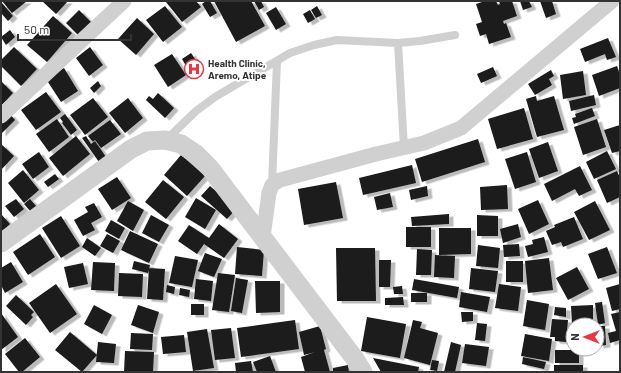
<svg xmlns="http://www.w3.org/2000/svg" width="621" height="373" viewBox="0 0 621 373" font-family="Barlow,sans-serif">
<style>
.building{fill:#1a1a1a;filter:url(#shadow)}
.lines{fill:none;stroke-linecap:round;stroke-linejoin:round}
.service{stroke:#d0d0d0;stroke-width:8}
.minor{stroke:#d0d0d0;stroke-width:15}
.tertiary{stroke:#d0d0d0;stroke-width:19}
.labels{text-anchor:middle;dominant-baseline:central;stroke-width:4;stroke-linejoin:round;paint-order:stroke}
.poi-label{font-size:10px;font-weight:bold;fill:#333;stroke:#fff;text-anchor:start}
</style>
<defs>
<filter id="shadow"><feDropShadow dx="4.5" dy="2.5" stdDeviation="0" flood-color="#0004"/></filter>
</defs>
<rect width="100%" height="100%" fill="#fff"/>
<path class="building" d="M 2,1 L 27,1 L 12,13 Z
M 42,1 L 68,1 L 56,14 Z
M 167,1 L 196,1 L 201,7 L 182,22 L 166,2 Z
M 206,1 L 210,1 L 217,13 L 210,17 L 202,4 Z
M 214,1 L 251,1 L 265,26 L 236,42 Z
M 254,1 L 261,1 L 264,7 L 259,10 Z
M 485,1 L 496,1 L 498,5 L 500,4 L 499,1 L 512,1 L 517,16 L 503,21 L 504,24 L 506,23 L 511,37 L 489,44 L 486,34 L 480,36 L 476,24 L 482,22 L 476,4 Z
M 520,1 L 529,1 L 532,7 L 523,10 Z
M 540,1 L 552,1 L 556,14 L 546,18 Z
M 2,3 L 13,16 L 8,21 L 1,13 Z
M 165,6 L 182,27 L 163,42 L 146,20 Z
M 317,6 L 322,15 L 316,18 L 311,10 Z
M 276,7 L 286,24 L 276,30 L 266,13 Z
M 79,10 L 92,23 L 79,36 L 66,23 Z
M 310,10 L 315,19 L 308,23 L 303,14 Z
M 53,16 L 72,33 L 47,62 L 27,45 Z
M 137,18 L 154,34 L 136,55 L 118,39 Z
M 10,30 L 15,37 L 6,45 L 1,37 Z
M 608,38 L 616,57 L 607,60 L 605,54 L 585,62 L 580,49 Z
M 14,47 L 37,69 L 21,86 L 1,66 L 1,60 Z
M 90,47 L 103,65 L 89,76 L 76,58 Z
M 191,53 L 199,65 L 189,71 L 182,59 Z
M 172,54 L 186,75 L 168,87 L 154,65 Z
M 617,66 L 620,75 L 620,88 L 599,96 L 592,75 Z
M 493,67 L 497,76 L 481,83 L 477,74 Z
M 64,68 L 78,91 L 61,102 L 46,79 Z
M 551,70 L 554,76 L 549,79 L 552,85 L 535,95 L 528,84 Z
M 583,71 L 586,95 L 563,99 L 560,75 Z
M 1,81 L 13,93 L 1,106 Z
M 98,81 L 101,86 L 94,93 L 90,88 Z
M 46,92 L 61,112 L 36,130 L 21,110 Z
M 158,93 L 174,108 L 165,118 L 146,100 L 149,96 L 153,99 Z
M 594,95 L 596,105 L 571,111 L 569,101 Z
M 536,96 L 537,101 L 554,96 L 564,130 L 537,137 L 526,99 Z
M 93,98 L 108,117 L 85,135 L 70,115 Z
M 128,98 L 143,118 L 125,133 L 109,113 Z
M 524,108 L 533,139 L 497,149 L 488,119 Z
M 592,108 L 595,116 L 574,124 L 572,118 L 576,117 L 575,114 Z
M 10,114 L 15,120 L 1,134 L 1,123 Z
M 65,114 L 77,130 L 71,135 L 62,123 L 63,122 L 60,118 Z
M 57,119 L 69,137 L 49,152 L 36,134 Z
M 597,119 L 606,147 L 583,155 L 574,127 Z
M 110,120 L 121,134 L 101,148 L 95,140 L 93,142 L 88,136 Z
M 620,125 L 620,151 L 612,153 L 604,130 Z
M 76,136 L 90,154 L 63,176 L 49,158 Z
M 86,136 L 91,144 L 95,141 L 106,157 L 99,162 L 82,138 Z
M 478,139 L 485,162 L 422,182 L 415,159 Z
M 548,142 L 558,171 L 539,178 L 529,149 Z
M 1,144 L 14,156 L 1,170 Z
M 607,151 L 616,169 L 594,179 L 586,162 Z
M 39,152 L 49,167 L 33,179 L 22,164 Z
M 527,152 L 536,182 L 515,189 L 505,159 Z
M 181,155 L 205,176 L 187,196 L 164,175 Z
M 412,165 L 416,183 L 363,195 L 359,178 Z
M 580,166 L 592,190 L 579,196 L 575,189 L 552,201 L 544,184 Z
M 23,170 L 39,190 L 24,203 L 8,183 Z
M 617,171 L 620,178 L 620,197 L 607,203 L 597,180 Z
M 55,174 L 59,179 L 48,187 L 44,182 Z
M 117,177 L 131,198 L 112,210 L 98,189 Z
M 163,180 L 184,197 L 166,219 L 145,202 Z
M 336,182 L 343,218 L 304,225 L 298,189 Z
M 507,185 L 508,209 L 481,210 L 480,187 Z
M 210,186 L 236,209 L 227,219 L 201,196 Z
M 427,186 L 428,196 L 411,200 L 409,190 Z
M 390,193 L 393,207 L 377,210 L 374,197 Z
M 196,198 L 216,210 L 205,229 L 185,217 Z
M 16,199 L 24,209 L 14,217 L 5,206 Z
M 30,199 L 37,207 L 31,212 L 24,204 Z
M 538,200 L 549,224 L 529,234 L 518,209 Z
M 128,201 L 144,210 L 133,231 L 117,221 Z
M 595,201 L 610,230 L 589,240 L 574,212 Z
M 94,203 L 102,217 L 91,223 L 95,230 L 83,236 L 74,220 L 88,212 L 85,207 Z
M 1,214 L 10,224 L 1,233 Z
M 449,214 L 449,224 L 412,226 L 411,217 Z
M 151,215 L 169,225 L 159,242 L 142,233 Z
M 477,215 L 498,216 L 498,236 L 477,236 Z
M 61,216 L 80,246 L 61,258 L 42,228 Z
M 574,217 L 583,239 L 563,247 L 561,242 L 552,245 L 546,231 L 555,227 L 554,225 Z
M 111,220 L 125,228 L 119,239 L 105,231 Z
M 219,224 L 238,239 L 224,258 L 204,244 L 197,254 L 178,241 L 189,225 L 209,238 Z
M 518,224 L 521,237 L 503,243 L 500,229 Z
M 406,227 L 431,227 L 431,247 L 406,247 Z
M 439,228 L 471,228 L 471,254 L 439,255 Z
M 130,231 L 158,244 L 149,263 L 121,250 Z
M 40,234 L 55,257 L 28,275 L 13,252 Z
M 107,234 L 120,241 L 113,253 L 100,246 Z
M 544,237 L 548,252 L 528,257 L 525,246 L 533,244 L 532,240 Z
M 87,238 L 101,248 L 95,256 L 82,247 Z
M 519,244 L 520,256 L 504,257 L 503,245 Z
M 478,245 L 500,248 L 498,268 L 476,266 Z
M 237,247 L 264,250 L 262,276 L 235,274 Z
M 607,247 L 617,273 L 598,279 L 588,254 Z
M 336,248 L 375,248 L 376,301 L 337,301 Z
M 417,249 L 432,250 L 431,275 L 416,275 Z
M 205,253 L 222,259 L 214,277 L 198,271 Z
M 435,255 L 455,256 L 454,278 L 434,277 Z
M 175,256 L 198,260 L 192,287 L 169,283 Z
M 549,258 L 553,290 L 528,293 L 525,261 Z
M 379,260 L 391,260 L 390,287 L 379,287 Z
M 134,261 L 150,265 L 148,273 L 132,269 Z
M 506,261 L 523,261 L 523,282 L 506,282 Z
M 11,262 L 23,282 L 5,293 L 1,285 L 1,268 Z
M 93,262 L 115,263 L 114,291 L 91,290 Z
M 83,263 L 88,284 L 69,288 L 64,267 Z
M 577,267 L 589,289 L 568,300 L 556,278 Z
M 149,268 L 165,269 L 163,300 L 147,299 Z
M 471,268 L 498,271 L 495,292 L 469,289 Z
M 119,273 L 143,274 L 142,297 L 118,296 Z
M 218,273 L 235,275 L 229,312 L 212,310 Z
M 236,278 L 248,280 L 242,313 L 231,311 Z
M 196,279 L 213,281 L 211,301 L 194,299 Z
M 414,279 L 459,287 L 457,298 L 412,290 Z
M 255,281 L 280,281 L 280,312 L 256,313 Z
M 56,284 L 77,314 L 50,333 L 29,303 Z
M 499,284 L 521,287 L 518,311 L 495,308 Z
M 620,284 L 620,309 L 612,311 L 606,288 Z
M 167,285 L 175,287 L 174,294 L 166,292 Z
M 402,286 L 403,294 L 394,294 L 393,287 Z
M 180,288 L 190,290 L 189,297 L 179,295 Z
M 461,292 L 490,297 L 487,312 L 459,307 Z
M 411,293 L 427,293 L 427,302 L 411,302 Z
M 16,295 L 34,312 L 31,315 L 33,317 L 26,325 L 6,306 Z
M 403,297 L 404,305 L 385,305 L 385,298 Z
M 527,300 L 549,304 L 545,330 L 523,326 Z
M 602,302 L 605,323 L 598,325 L 595,303 Z
M 191,304 L 204,304 L 204,315 L 191,315 Z
M 94,305 L 112,315 L 102,334 L 84,324 Z
M 138,305 L 159,312 L 153,333 L 131,325 Z
M 593,305 L 593,325 L 572,325 L 571,306 Z
M 555,307 L 566,308 L 566,317 L 554,315 Z
M 461,312 L 473,312 L 473,321 L 462,322 Z
M 620,312 L 620,340 L 610,343 L 608,333 L 616,331 L 611,314 Z
M 1,313 L 18,337 L 1,350 Z
M 367,317 L 406,324 L 400,358 L 361,351 Z
M 552,319 L 568,320 L 566,342 L 555,341 L 555,337 L 550,337 Z
M 295,320 L 299,349 L 241,357 L 237,328 Z
M 413,320 L 422,322 L 420,328 L 438,333 L 430,365 L 404,358 Z
M 477,323 L 487,324 L 485,341 L 475,340 Z
M 320,326 L 326,349 L 324,350 L 330,372 L 305,372 L 301,357 L 315,352 L 304,355 L 299,332 Z
M 598,326 L 605,326 L 606,345 L 599,346 Z
M 231,328 L 235,358 L 215,360 L 211,330 Z
M 207,329 L 214,368 L 193,371 L 187,332 Z
M 70,332 L 97,355 L 82,372 L 55,350 Z
M 131,333 L 153,334 L 152,350 L 130,349 Z
M 525,334 L 552,339 L 549,361 L 521,356 Z
M 184,335 L 186,352 L 163,354 L 161,337 Z
M 25,338 L 40,357 L 22,372 L 19,372 L 5,354 Z
M 98,342 L 116,344 L 114,363 L 96,362 Z
M 451,342 L 461,345 L 455,372 L 444,372 Z
M 465,344 L 489,347 L 486,366 L 462,363 Z
M 555,350 L 579,350 L 579,363 L 555,363 Z
M 125,351 L 154,352 L 153,372 L 124,372 Z
M 270,356 L 276,372 L 257,372 L 253,362 Z
M 523,357 L 546,362 L 544,369 L 522,364 Z
M 373,358 L 419,367 L 418,372 L 381,372 Z
M 432,360 L 439,361 L 437,371 L 430,370 Z
M 251,361 L 253,372 L 236,372 L 235,363 Z
M 348,365 L 349,372 L 333,372 L 333,368 Z
M 554,365 L 583,365 L 583,372 L 554,372 Z"/>
<g class="lines">
<path class="service" d="M 398,43 L 404,148
M 166,140 L 196,111 L 215,97 L 290,53 L 314,45 L 337,40 L 398,43 L 420,41 L 455,35
M 272,185 L 277,61"/>
<path class="minor" d="M 1,116 L 124,1
M 263,237 L 269,193 L 272,185 L 280,180 L 376,154 L 424,143 L 461,128 L 612,1"/>
<path class="tertiary" d="M 1,243 L 131,149 L 147,141 L 165,140 L 181,144 L 196,154 L 210,168 L 355,359 L 363,372"/>
</g>
<defs>
<g id="hospital-ring" transform="scale(1)"><circle r="9.5" fill="#fff" stroke="#e63946" stroke-width="1.5"/><path d="M-5-5h3v3.5h4V-5h3V5h-3V1.5h-4V5h-3Z" fill="#e63946"/></g>
</defs>
<g fill-rule="evenodd">
<use href="#hospital-ring" x="194" y="69"/>
</g>
<g class="labels">
<g class="poi-label">
<text x="208" y="63">Health Clinic,<tspan x="208" dy="12">Aremo, Atipe</tspan></text>
</g>
</g>
<rect width="621" height="373" fill="none" stroke="#333333" stroke-width="4"/>
<g transform="translate(585 337) rotate(270)"><circle r="19" fill="#ffffff" stroke="#adadad"/>
<path d="M0-3L7 15L0 10L-7 15Z" fill="#e63946"/>
<text y="-6" font-size="11" font-weight="bold" text-anchor="middle" fill="#333333">N</text>
</g>
<path d="M18 34v6h113v-6" fill="none" stroke="#333333" stroke-width="2"/>
<text x="24" y="34" font-size="12" fill="#333333" stroke="#ffffff" stroke-width="3" paint-order="stroke">50 m</text>
</svg>
